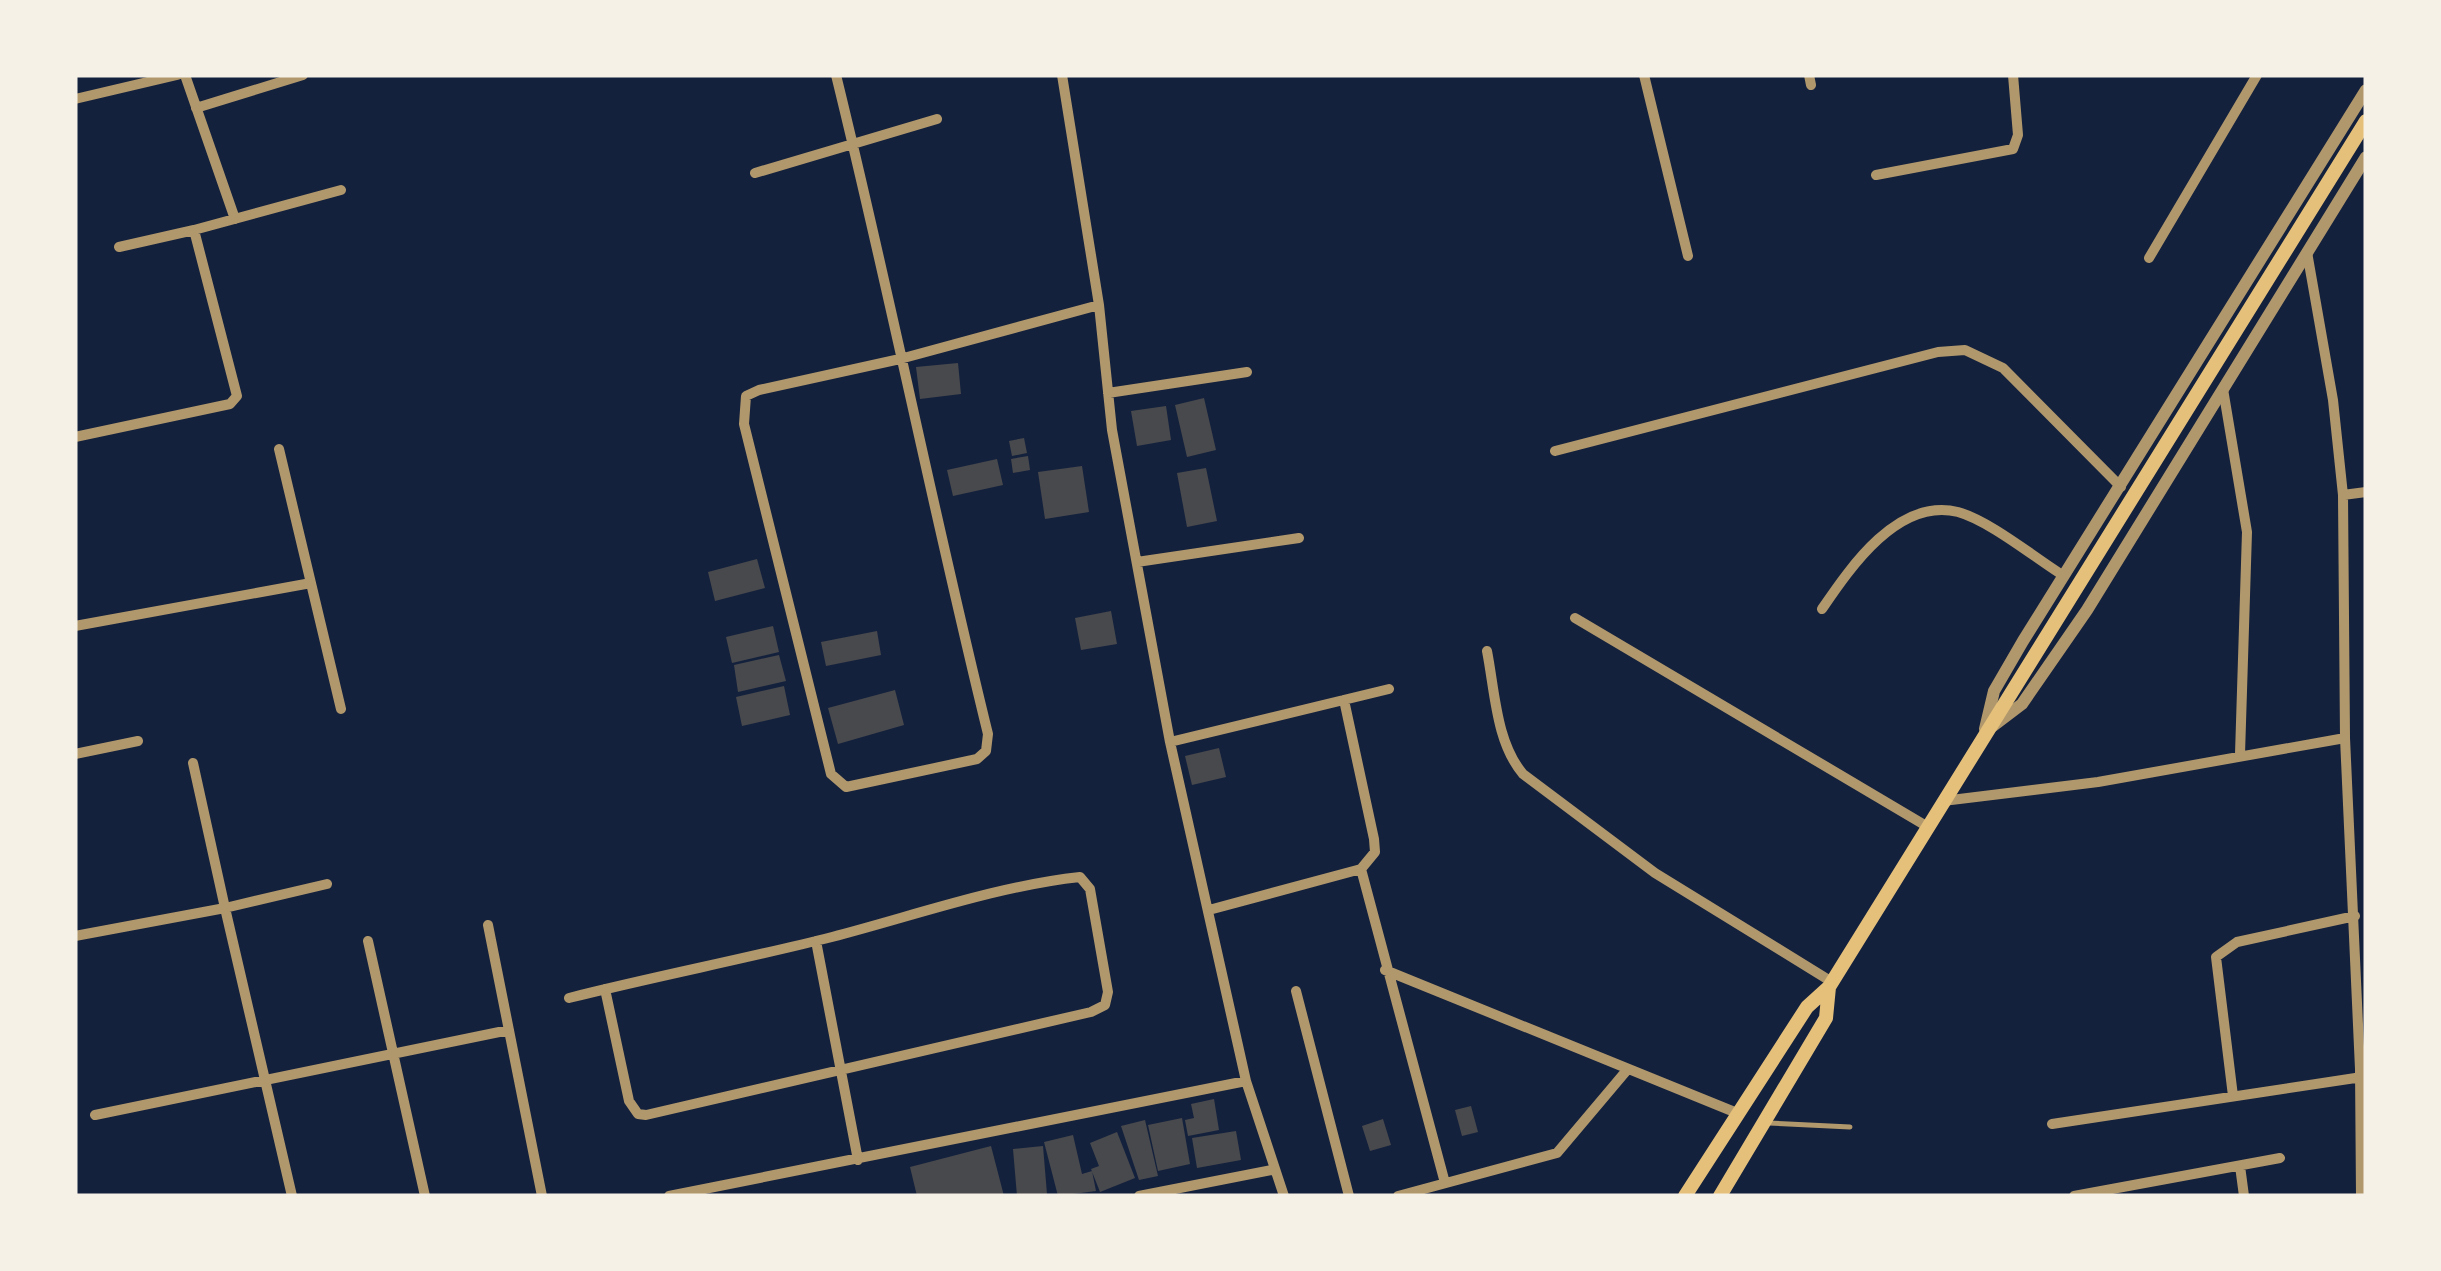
<svg xmlns="http://www.w3.org/2000/svg" width="2441" height="1271" viewBox="0 0 2441 1271" font-family="Barlow,sans-serif">
<style>
.building{fill:#48494c}
.lines{fill:none;stroke-linecap:round;stroke-linejoin:round}
.service{stroke:#b1986c;stroke-width:5}
.minor{stroke:#b1986c;stroke-width:10}
.tertiary{stroke:#b1986c;stroke-width:12}
.secondary{stroke:#e5c07b;stroke-width:14}
</style>
<rect width="100%" height="100%" fill="#14213d"/>
<path class="building" d="M 958,363 L 961,394 L 920,399 L 916,367 Z
M 1204,398 L 1216,450 L 1187,457 L 1175,405 Z
M 1166,406 L 1171,440 L 1137,446 L 1131,411 Z
M 1024,438 L 1027,453 L 1012,456 L 1009,441 Z
M 1028,456 L 1030,470 L 1013,473 L 1011,459 Z
M 997,459 L 1003,485 L 953,496 L 947,470 Z
M 1082,466 L 1089,512 L 1045,519 L 1038,472 Z
M 1206,468 L 1217,521 L 1187,527 L 1177,473 Z
M 757,559 L 765,588 L 715,601 L 708,572 Z
M 1111,611 L 1117,644 L 1081,650 L 1075,618 Z
M 773,626 L 779,652 L 732,663 L 726,637 Z
M 877,631 L 881,655 L 826,666 L 821,642 Z
M 779,655 L 786,681 L 738,692 L 734,665 Z
M 784,686 L 790,715 L 742,726 L 736,697 Z
M 895,690 L 904,725 L 838,744 L 828,708 Z
M 1219,748 L 1226,777 L 1192,785 L 1185,756 Z
M 1214,1099 L 1219,1130 L 1188,1136 L 1185,1120 L 1194,1118 L 1191,1104 Z
M 1471,1106 L 1478,1132 L 1462,1136 L 1455,1110 Z
M 1182,1118 L 1190,1164 L 1158,1171 L 1148,1125 Z
M 1383,1119 L 1391,1145 L 1370,1151 L 1362,1126 Z
M 1145,1120 L 1158,1176 L 1139,1180 L 1121,1126 Z
M 1236,1131 L 1241,1160 L 1197,1168 L 1192,1138 Z
M 1117,1132 L 1135,1178 L 1100,1192 L 1091,1169 L 1099,1166 L 1090,1143 Z
M 1073,1135 L 1082,1174 L 1092,1171 L 1096,1191 L 1058,1196 L 1044,1142 Z
M 991,1146 L 1004,1196 L 917,1196 L 910,1167 Z
M 1043,1146 L 1047,1194 L 1017,1196 L 1013,1149 Z"/>
<g class="lines">
<path class="service" d="M 1769,1123 L 1850,1127"/>
<path class="minor" d="M 185,75 L 235,219
M 836,75 C 890,294 934,515 988,734 L 986,751 L 977,759 L 846,787 L 831,774 L 744,424 L 746,396 L 759,390 L 900,359 L 1099,305
M 1062,75 L 1099,305 L 1112,430 L 1170,742 L 1246,1081 L 1284,1196
M 1644,75 L 1688,256
M 1809,75 L 1811,85
M 75,99 L 177,75
M 196,108 L 303,75
M 755,173 L 937,119
M 1876,175 L 2013,149 L 2018,135 L 2013,75
M 194,230 L 341,190
M 2307,252 L 2333,400 L 2343,495 L 2345,738 L 2360,1069 L 2361,1196
M 2149,258 L 2257,75
M 2223,389 L 2247,532 L 2240,754
M 1108,393 L 1247,372
M 75,437 L 230,404 L 237,396 L 194,230 L 119,247
M 279,449 L 341,709
M 1555,451 L 1938,352 L 1965,350 L 2003,368 L 2121,487
M 2343,495 L 2366,492
M 1137,562 L 1299,538
M 1822,609 C 1850,568 1898,497 1958,512 C 1990,521 2035,558 2064,576
M 1575,618 L 1928,827
M 75,626 L 311,583
M 1487,651 C 1495,692 1496,742 1523,774 L 1655,873 L 1832,982
M 1344,700 L 1374,839 L 1375,852 L 1361,869 L 1445,1183
M 1170,742 L 1389,689
M 75,754 L 138,741
M 193,763 L 225,908 L 327,884
M 1943,801 L 2098,782 L 2345,738
M 1209,910 L 1361,869
M 488,925 L 542,1196
M 75,936 L 225,908 L 292,1196
M 368,941 L 425,1196
M 816,941 L 858,1160
M 1385,970 L 1737,1113
M 1296,991 L 1349,1196
M 569,998 C 656,976 745,959 832,937 C 913,916 997,886 1080,877 L 1090,889 L 1108,992 L 1105,1005 L 1091,1012 L 646,1115 L 638,1114 L 629,1101 L 605,989
M 2233,1096 L 2216,957 L 2237,942 L 2355,916
M 95,1115 L 509,1030
M 2052,1124 L 2362,1077
M 2240,1166 L 2244,1196
M 669,1196 L 1246,1081
M 1139,1196 L 1272,1170
M 1398,1196 L 1557,1153 L 1627,1070
M 2074,1196 L 2280,1158"/>
<path class="tertiary" d="M 1993,726 L 2022,704 L 2087,610 L 2366,157
M 1985,729 L 1994,691 L 2023,641 L 2366,90"/>
<path class="secondary" d="M 1685,1196 L 1807,1007 L 1829,987 L 2366,121
M 1720,1196 L 1826,1018 L 1829,987"/>
</g>
<rect width="2441" height="1271" fill="none" stroke="#f6f1e7" stroke-width="155"/>
</svg>
